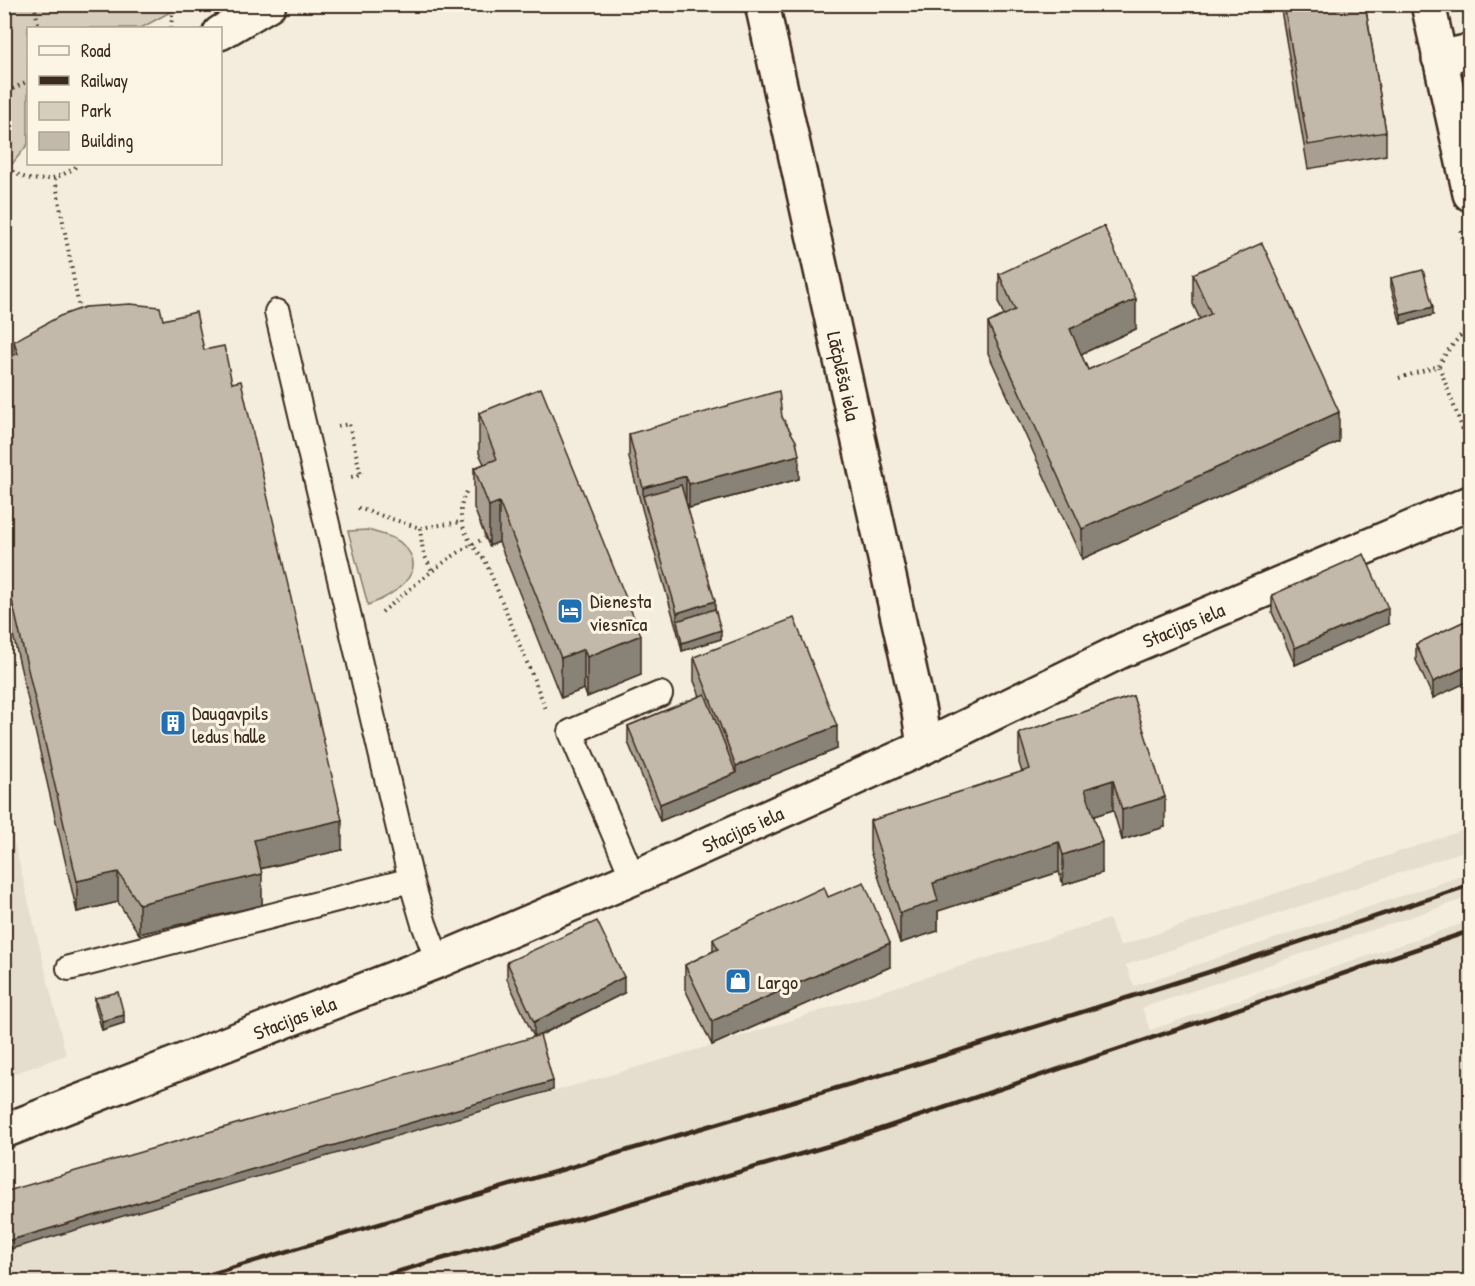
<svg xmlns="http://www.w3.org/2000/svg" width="1475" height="1286" viewBox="0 0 1475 1286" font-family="'Patrick Hand',sans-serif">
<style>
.built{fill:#e5ddce}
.green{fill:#d6cdbd;stroke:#887c6e;stroke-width:1.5}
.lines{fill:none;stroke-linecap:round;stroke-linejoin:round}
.lane-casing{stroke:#3b2a1e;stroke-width:28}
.street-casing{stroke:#3b2a1e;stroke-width:38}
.secondary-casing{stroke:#3b2a1e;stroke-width:38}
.path{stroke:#3b2a1e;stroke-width:4;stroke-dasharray:1.5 4.5;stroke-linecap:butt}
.lane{stroke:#fcf5e5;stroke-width:24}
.street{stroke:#fcf5e5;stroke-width:33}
.secondary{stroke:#fcf5e5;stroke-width:33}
.rail{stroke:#3b2a1e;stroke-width:4.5}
.wall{fill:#a89f92;stroke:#3b2a1e;stroke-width:1.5}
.shaded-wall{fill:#888277;stroke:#3b2a1e;stroke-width:1.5}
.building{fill:#c3b9aa;stroke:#3b2a1e;stroke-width:1.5}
.labels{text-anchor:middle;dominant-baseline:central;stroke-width:6;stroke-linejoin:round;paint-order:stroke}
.street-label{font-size:20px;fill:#3b2a1e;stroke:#fcf5e5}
.poi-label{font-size:20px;fill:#3b2a1e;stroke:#fcf5e5;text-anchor:start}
</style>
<rect width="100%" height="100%" fill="#f4eddd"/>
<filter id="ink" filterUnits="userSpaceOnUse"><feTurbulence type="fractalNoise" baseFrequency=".0167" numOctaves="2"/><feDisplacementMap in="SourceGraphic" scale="12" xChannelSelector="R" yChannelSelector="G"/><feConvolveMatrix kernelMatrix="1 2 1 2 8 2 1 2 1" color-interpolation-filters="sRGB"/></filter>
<g filter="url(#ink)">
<path class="built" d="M 4,801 L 66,1055 L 5,1077 L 4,1077 Z
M 1470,828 L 1470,849 L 1126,965 L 1134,986 L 1470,873 L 1470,897 L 1142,1008 L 1150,1030 L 1470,921 L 1470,1281 L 5,1282 L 5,1251 L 713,1045 L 1109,919 L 1120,946 Z"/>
<path class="green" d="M 5,4 L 183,4 L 183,5 L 141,28 L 28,28 L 28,144 L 5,173 Z
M 368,530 C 379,534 395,536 403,545 C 432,572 391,597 368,605 L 348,531 Z"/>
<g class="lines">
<g class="lane-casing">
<path id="lane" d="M 277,312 L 411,880 L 424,924 L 438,961
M 633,878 L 571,732 L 660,694
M 69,968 L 411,880"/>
</g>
<g class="street-casing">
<g id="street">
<path id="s1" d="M 762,4 L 919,712 L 924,747"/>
<path d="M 1428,4 L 1470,194"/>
<path d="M 220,33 L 269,4"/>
<path d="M 1439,58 L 1470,51"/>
</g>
</g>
<g class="secondary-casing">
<g id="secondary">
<path id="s2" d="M 4,1131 L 438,961 L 633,878 L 924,747 L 1123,650 L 1470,503"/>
</g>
</g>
<path class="path" d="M 34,4 L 39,28
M 171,28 L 173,4
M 4,70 L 9,91
M 4,97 L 9,91 L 28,81
M 4,163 C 24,188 59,182 79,164
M 55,179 L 80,313
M 1461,231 L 1470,274
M 1439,366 L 1446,353 L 1470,324
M 1399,378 L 1439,366 L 1470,449
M 338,426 L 349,424 L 361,475 L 351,477
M 466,492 C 453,518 467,541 485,560 L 546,709
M 358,508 L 420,528 L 461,522
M 420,528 L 423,552 L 432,571
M 382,612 C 417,584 449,553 490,536"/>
<use href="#lane" class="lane"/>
<use href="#street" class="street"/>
<use href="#secondary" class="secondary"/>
<path class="rail" d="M 184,1282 L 904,1068 L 1206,973 L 1470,885
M 362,1282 L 842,1142 L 1470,931"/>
</g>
<path class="wall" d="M 1280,4 L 1365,4 L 1386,132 L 1386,155 L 1308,169 Z
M 999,274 L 1136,329 L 1081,354 L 1088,370 L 1200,319 L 1193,304 L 1193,274 L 1339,442 L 1082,559 L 988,353 L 988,323 L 1004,315 L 999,304 Z
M 1391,278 L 1433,315 L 1401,324 L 1391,287 Z
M 163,320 L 204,350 L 232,383 L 342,850 L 260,869 L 262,905 L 139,934 L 118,902 L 77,912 L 4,596 L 4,357 L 14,355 L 14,341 Z
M 479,413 L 641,675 L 587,697 L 584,689 L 561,698 L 499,542 L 489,546 L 474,508 L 474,468 L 484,464 L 479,453 Z
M 782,417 L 799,479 L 689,508 L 685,500 L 715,609 L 721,639 L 682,651 L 677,630 L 643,512 L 629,458 L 629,434 Z
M 1272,595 L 1388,624 L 1295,665 L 1272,612 Z
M 1467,620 L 1433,698 L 1416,660 L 1416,644 Z
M 694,657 L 837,749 L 660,821 L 628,742 L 628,726 L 700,696 L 694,681 Z
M 1133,696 L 1165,827 L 1122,840 L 1113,810 L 1094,816 L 1102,873 L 1063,885 L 1059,872 L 938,911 L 938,931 L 900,943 L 870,851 L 870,821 L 1022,772 L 1019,763 L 1019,733 Z
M 828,897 L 890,967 L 712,1045 L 685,989 L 685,965 L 713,951 L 713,939 Z
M 507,962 L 624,993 L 539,1036 L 553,1090 L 534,1037 L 507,979 Z
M 95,998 L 124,1023 L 102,1030 L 95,1006 Z"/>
<path class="shaded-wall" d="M 1136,299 L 1136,329 L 1070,359 L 1070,329 Z
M 1433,307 L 1433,315 L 1401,324 L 1401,315 Z
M 1339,412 L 1339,442 L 1082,559 L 1082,529 Z
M 799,455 L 799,479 L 689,508 L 689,484 Z
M 686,476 L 686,500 L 647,511 L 643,496 L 643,488 Z
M 499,502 L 499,542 L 489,546 L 489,506 Z
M 715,601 L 715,618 L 677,621 L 677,613 Z
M 1388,608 L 1388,624 L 1295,665 L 1295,648 Z
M 721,630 L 721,639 L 682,651 L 682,643 Z
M 641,635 L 641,675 L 587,697 L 587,657 Z
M 584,649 L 584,689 L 561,698 L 561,658 Z
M 1470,665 L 1470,681 L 1433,698 L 1433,682 Z
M 837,726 L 837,749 L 660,821 L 660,804 L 736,773 L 736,766 Z
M 1113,780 L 1113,810 L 1085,819 L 1085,789 Z
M 1165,797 L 1165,827 L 1122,840 L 1122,810 Z
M 342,820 L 342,850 L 254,870 L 254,840 Z
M 1059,842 L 1059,872 L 938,911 L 938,931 L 900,943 L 900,913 L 933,883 Z
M 1102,842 L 1102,873 L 1063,885 L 1063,855 Z
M 118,872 L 118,902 L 77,912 L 77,881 Z
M 262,874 L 262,905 L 139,934 L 139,904 Z
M 890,943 L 890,967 L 712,1045 L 712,1021 Z
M 624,977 L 624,993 L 534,1038 L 534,1022 Z
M 124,1015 L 124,1023 L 102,1030 L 102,1021 Z
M 553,1081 L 553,1090 L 4,1251 L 4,1242 Z"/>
<path class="building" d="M 1284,4 L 1365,4 L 1386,132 L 1308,145 Z
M 1104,226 L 1136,299 L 1070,329 L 1088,370 L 1211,314 L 1193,274 L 1262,243 L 1339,412 L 1082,529 L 988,323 L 1015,310 L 999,274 Z
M 1423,270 L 1433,307 L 1401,315 L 1391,278 Z
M 130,304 L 160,307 L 163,320 L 196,312 L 204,350 L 224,346 L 232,383 L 241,381 L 342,820 L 254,840 L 262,874 L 139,904 L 118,872 L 77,881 L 4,566 L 4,357 L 18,354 L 14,341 L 60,316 L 85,307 Z
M 541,388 L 641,635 L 587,657 L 584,649 L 561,658 L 499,502 L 489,506 L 474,468 L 497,459 L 479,413 Z
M 779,391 L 782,417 L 796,441 L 799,455 L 689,484 L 686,476 L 643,488 L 629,434 Z
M 681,485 L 715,601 L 677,613 L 643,496 Z
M 1364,554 L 1388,608 L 1295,648 L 1272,595 Z
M 715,609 L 721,630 L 682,643 L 677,621 Z
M 794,618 L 837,726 L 736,766 L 694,657 Z
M 1467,620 L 1470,627 L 1470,665 L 1433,682 L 1416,644 Z
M 705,694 L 736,773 L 660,804 L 628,726 Z
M 1133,696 L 1165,797 L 1122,810 L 1113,780 L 1085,789 L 1102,842 L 1063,855 L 1059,842 L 933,883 L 938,901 L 900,913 L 870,821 L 1030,769 L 1019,733 Z
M 864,882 L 890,943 L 712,1021 L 685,965 L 718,949 L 713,939 L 824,887 L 828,897 Z
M 597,921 L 624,977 L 534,1022 L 507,962 Z
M 118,992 L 124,1015 L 102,1021 L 95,998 Z
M 540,1035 L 553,1081 L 4,1242 L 4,1192 Z"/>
</g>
<defs>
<g id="hotel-square" transform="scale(1.35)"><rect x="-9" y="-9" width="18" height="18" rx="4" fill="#1f6fb2" stroke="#fcf5e5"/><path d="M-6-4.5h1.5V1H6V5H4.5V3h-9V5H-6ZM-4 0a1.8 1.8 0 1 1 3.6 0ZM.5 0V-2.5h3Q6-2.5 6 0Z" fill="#fff"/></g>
<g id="building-square" transform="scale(1.35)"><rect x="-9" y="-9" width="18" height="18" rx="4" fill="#1f6fb2" stroke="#fcf5e5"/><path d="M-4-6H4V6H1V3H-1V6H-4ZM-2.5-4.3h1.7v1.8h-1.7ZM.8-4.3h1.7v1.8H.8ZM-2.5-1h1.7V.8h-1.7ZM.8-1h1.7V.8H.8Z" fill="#fff"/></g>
<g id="shop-square" transform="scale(1.35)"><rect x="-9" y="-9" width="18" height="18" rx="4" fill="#1f6fb2" stroke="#fcf5e5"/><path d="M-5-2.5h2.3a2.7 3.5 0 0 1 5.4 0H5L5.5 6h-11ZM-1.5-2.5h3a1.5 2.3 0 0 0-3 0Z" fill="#fff"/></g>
</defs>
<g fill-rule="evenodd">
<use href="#hotel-square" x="570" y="611"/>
<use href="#building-square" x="173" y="723"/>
<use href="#shop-square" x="738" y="981"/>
</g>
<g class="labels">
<g class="street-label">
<text stroke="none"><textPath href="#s1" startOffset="381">Lāčplēša iela</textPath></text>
<text stroke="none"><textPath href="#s2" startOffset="1284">Stacijas iela</textPath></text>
<text stroke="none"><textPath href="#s2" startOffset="798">Stacijas iela</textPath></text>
<text stroke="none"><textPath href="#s2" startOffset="312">Stacijas iela</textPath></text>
</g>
<g class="poi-label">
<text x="590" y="600">Dienesta<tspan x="590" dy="23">viesnīca</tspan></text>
<text x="192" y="712">Daugavpils<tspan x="192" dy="23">ledus halle</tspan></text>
<text x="758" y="981">Largo</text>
</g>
</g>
<rect width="1475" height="1286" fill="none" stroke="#fcf5e5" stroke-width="24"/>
<rect x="12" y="12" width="1451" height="1262" fill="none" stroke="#3b2a1e" stroke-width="2" filter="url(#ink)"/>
<rect x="27" y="27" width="195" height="138" fill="#fcf5e5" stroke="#afa495" stroke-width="1.5"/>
<rect x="39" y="46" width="30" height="9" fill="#fcf5e5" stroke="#afa495" stroke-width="1.5"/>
<text x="81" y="57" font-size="18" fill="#3b2a1e">Road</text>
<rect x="39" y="76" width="30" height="9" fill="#3b2a1e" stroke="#afa495" stroke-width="1.5"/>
<text x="81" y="87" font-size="18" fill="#3b2a1e">Railway</text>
<rect x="39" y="102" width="30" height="18" fill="#d6cdbd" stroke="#afa495" stroke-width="1.5"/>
<text x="81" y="117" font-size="18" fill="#3b2a1e">Park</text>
<rect x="39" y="132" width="30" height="18" fill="#c3b9aa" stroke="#afa495" stroke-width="1.5"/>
<text x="81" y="147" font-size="18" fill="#3b2a1e">Building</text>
</svg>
